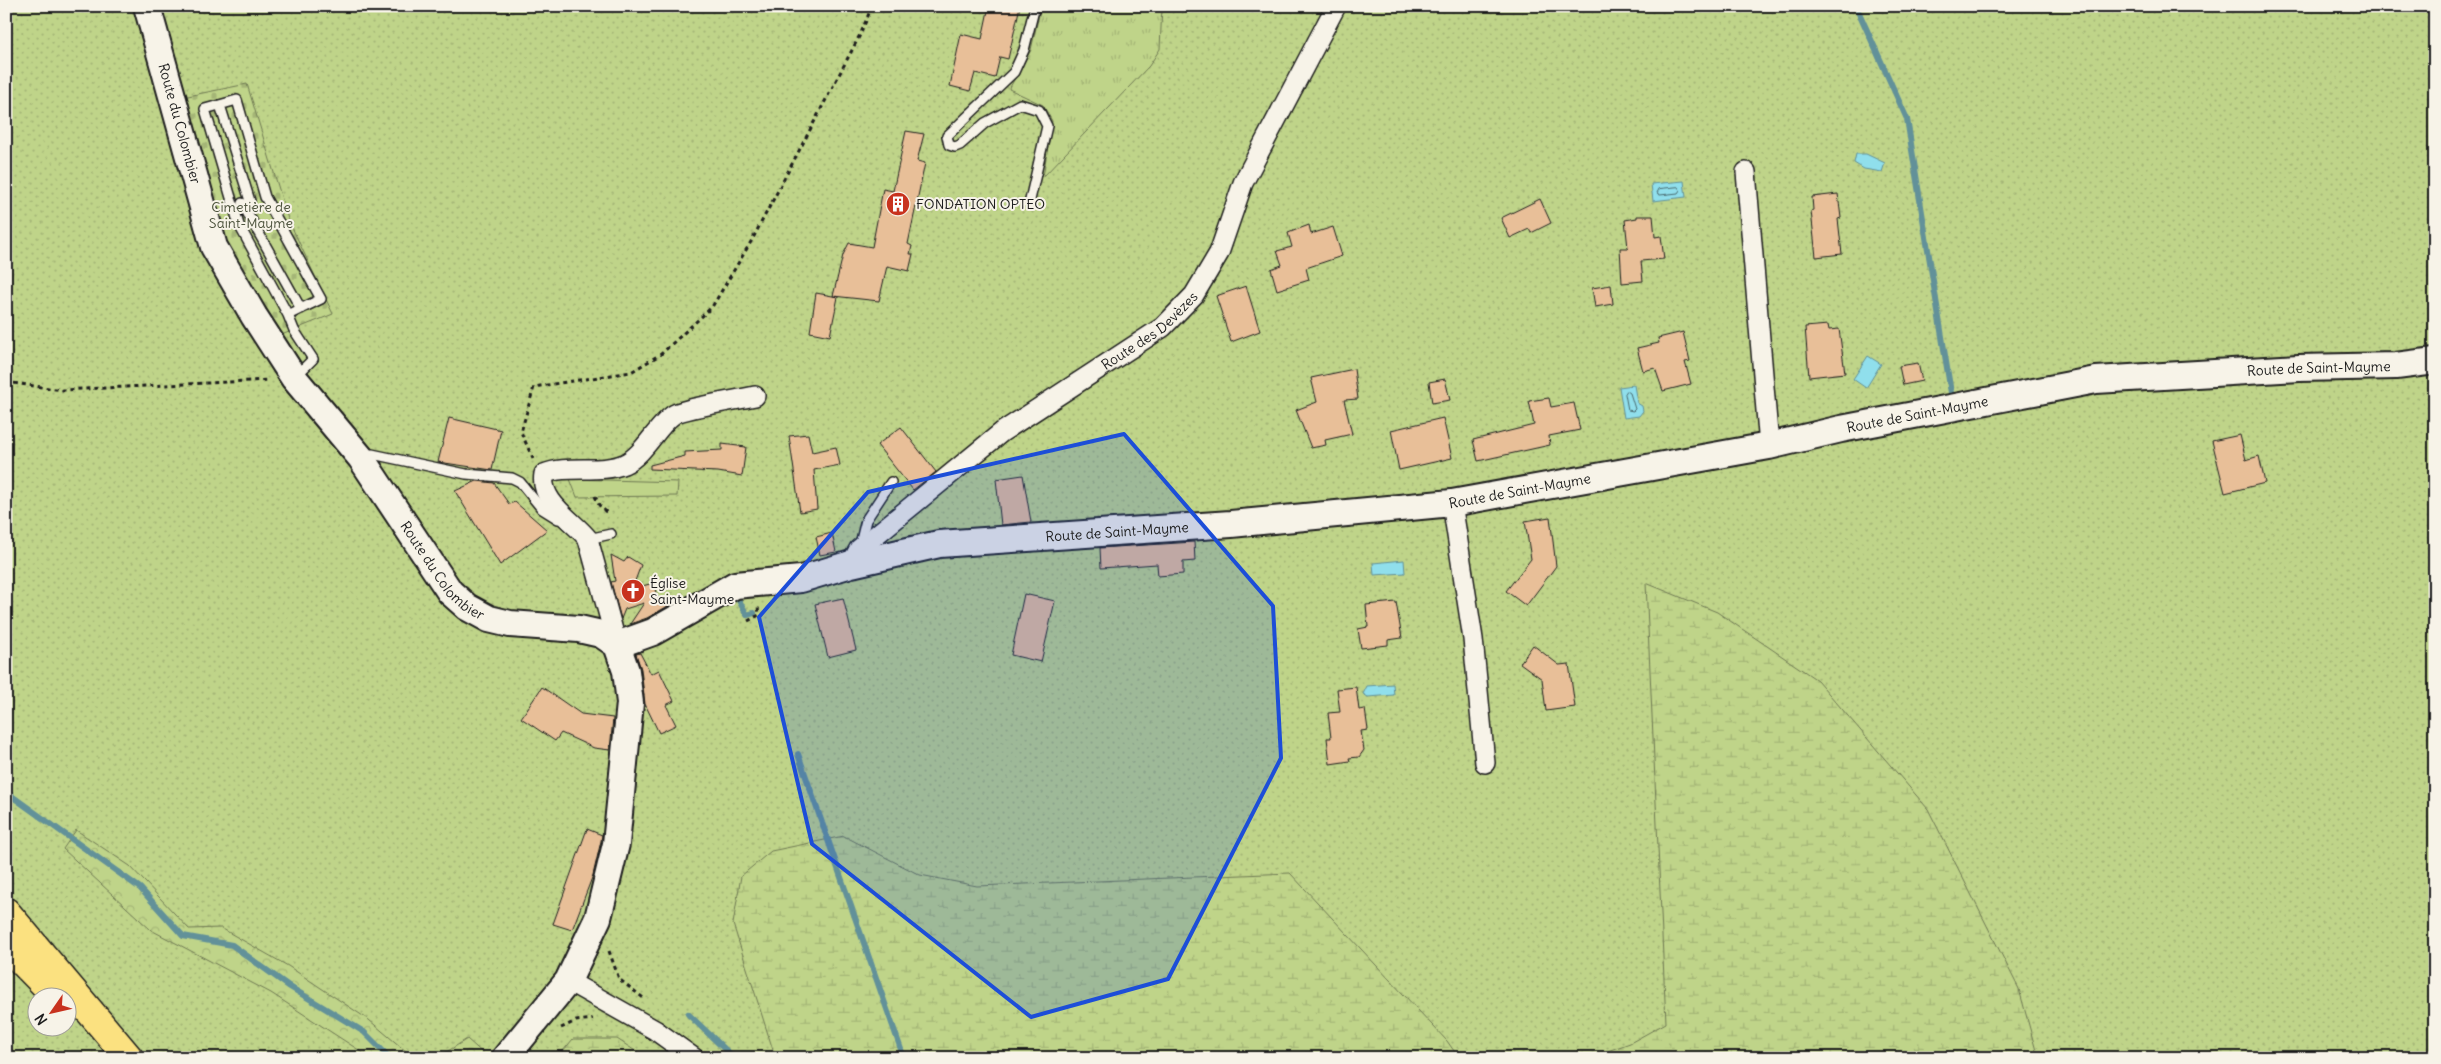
<svg xmlns="http://www.w3.org/2000/svg" width="2441" height="1064" viewBox="0 0 2441 1064" font-family="Delius,sans-serif">
<style>
.grass{fill:url(#grass-dots);stroke:#6e7852;fill-rule:evenodd}
.forest{fill:url(#forest-crowns);stroke:#6e7852}
.wetland{fill:url(#wetland-marsh);stroke:#6e7852}
.cemetery{fill:url(#cemetery-stones);stroke:#6e7852}
.park{fill:url(#park-tufts);stroke:#6e7852}
.garden{fill:#bfd489;stroke:#6e7852}
.water{fill:#90dfec;stroke:#629199}
.lines{fill:none;stroke-linecap:round;stroke-linejoin:round}
.shore{stroke:#4a6a6f;stroke-width:1}
.stream{stroke:#629199;stroke-width:6}
.building{fill:#e8bf98;stroke:#1c1c1c}
.lane-casing{stroke:#1c1c1c;stroke-width:12}
.street-casing{stroke:#1c1c1c;stroke-width:22}
.secondary-casing{stroke:#1c1c1c;stroke-width:30}
.primary-casing{stroke:#1c1c1c;stroke-width:31}
.path{stroke:#1c1c1c;stroke-width:3;stroke-dasharray:4 4;stroke-linecap:butt}
.lane{stroke:#f7f3e8;stroke-width:9}
.street{stroke:#f7f3e8;stroke-width:19}
.secondary{stroke:#f7f3e8;stroke-width:26}
.primary{stroke:#fbe180;stroke-width:28}
.marked{fill:#1d4ed8;fill-opacity:0.2;stroke:#1d4ed8;stroke-width:4;stroke-linejoin:round}
.labels{text-anchor:middle;dominant-baseline:central;stroke-width:4;stroke-linejoin:round;paint-order:stroke}
.street-label{font-size:14px;fill:#1c1c1c;stroke:#f7f3e8}
.poi-label{font-size:14px;fill:#1c1c1c;stroke:#f7f3e8;text-anchor:start}
.park-label{font-size:14px;fill:#4d533d;stroke:#f7f3e8}
</style>
<defs>
<pattern id="grass-dots" width="8" height="8" patternUnits="userSpaceOnUse" patternTransform="scale(1.25)"><rect width="8" height="8" fill="#bfd489"/><path d="M2 2h.1M6 6h.1" fill="none" stroke="#a4b576" stroke-width="1.8" stroke-linecap="round"/></pattern>
<pattern id="forest-crowns" width="20" height="18" patternUnits="userSpaceOnUse" patternTransform="scale(1.25)"><rect width="20" height="18" fill="#bfd489"/><path d="M2 6a3 3 0 1 1 6 0M12 15a3 3 0 1 1 6 0" fill="none" stroke="#a4b576"/></pattern>
<pattern id="wetland-marsh" width="20" height="14" patternUnits="userSpaceOnUse" patternTransform="scale(1.25)"><rect width="20" height="14" fill="#bfd489"/><path d="M1 5h8M5 5V1M11 12h8M15 12V8" fill="none" stroke="#a4b576"/></pattern>
<pattern id="cemetery-stones" width="16" height="16" patternUnits="userSpaceOnUse" patternTransform="scale(1.25)"><rect width="16" height="16" fill="#bfd489"/><path d="M2 7V4a2 2 0 0 1 4 0v3zM10 15v-3a2 2 0 0 1 4 0v3z" fill="#a4b576"/></pattern>
<pattern id="park-tufts" width="24" height="20" patternUnits="userSpaceOnUse" patternTransform="scale(1.25)"><rect width="24" height="20" fill="#bfd489"/><path d="M3 7l-1-3M5 7V3M7 7l1-3M15 17l-1-3M17 17v-4M19 17l1-3" fill="none" stroke="#a4b576"/></pattern>
</defs>
<rect width="100%" height="100%" fill="#f7f3e8"/>
<filter id="ink" filterUnits="userSpaceOnUse"><feTurbulence type="fractalNoise" baseFrequency=".02" numOctaves="2"/><feDisplacementMap in="SourceGraphic" scale="10" xChannelSelector="R" yChannelSelector="G"/><feConvolveMatrix kernelMatrix="1 2 1 2 8 2 1 2 1" color-interpolation-filters="sRGB"/></filter>
<g filter="url(#ink)">
<path class="grass" d="M 6,6 L 2435,6 L 2435,1058 L 6,1058 ZM 38,996 L 68,996 L 68,1026 L 38,1026 Z"/>
<path class="forest" d="M 76,830 L 130,866 L 189,929 L 221,928 L 288,966 L 369,1020 L 414,1058 L 371,1058 L 271,993 L 151,930 L 63,849 Z
M 467,1039 L 486,1056 L 437,1058 Z"/>
<path class="wetland" d="M 1646,583 L 1717,612 L 1817,680 L 1928,809 L 2019,989 L 2038,1058 L 1588,1058 L 1630,1043 L 1666,1023 Z
M 844,836 L 920,875 L 977,886 L 1290,873 L 1447,1041 L 1459,1058 L 777,1058 L 773,1050 L 733,924 L 741,876 L 771,851 Z
M 573,1039 L 617,1039 L 646,1058 L 557,1058 Z"/>
<path class="cemetery" d="M 247,84 L 288,219 L 333,314 L 279,336 L 219,228 L 183,97 Z"/>
<path class="park" d="M 1041,6 L 1162,6 L 1160,49 L 1149,66 L 1043,177 L 1052,121 L 1043,105 L 1009,89 L 1031,50 Z"/>
<path class="garden" d="M 570,479 L 678,482 L 677,496 L 577,497 Z"/>
<path class="water" d="M 1856,154 L 1866,154 L 1885,163 L 1882,172 L 1864,169 L 1854,163 Z
M 1684,181 L 1686,197 L 1653,201 L 1651,184 Z
M 1868,356 L 1881,364 L 1866,388 L 1853,379 Z
M 1634,385 L 1637,403 L 1642,406 L 1643,411 L 1639,416 L 1624,418 L 1619,387 Z
M 1404,560 L 1405,573 L 1374,575 L 1373,563 Z
M 1393,684 L 1394,695 L 1368,697 L 1363,694 L 1367,686 Z"/>
<g class="lines">
<path class="shore" d="M 1678,187 L 1680,190 L 1678,193 L 1660,195 L 1657,193 L 1659,189 Z
M 1627,391 L 1630,393 L 1635,409 L 1633,411 L 1628,410 L 1625,394 Z"/>
<path class="stream" d="M 1856,6 L 1907,119 L 1952,399
M 737,597 L 747,615 L 754,613
M 798,754 L 904,1058
M 6,792 L 140,888 L 183,936 L 232,945 L 290,987 L 364,1032 L 390,1058
M 688,1014 L 734,1058"/>
</g>
<path class="building" d="M 989,6 L 1020,6 L 1008,59 L 1000,57 L 995,78 L 975,73 L 970,91 L 950,86 L 961,34 L 982,39 Z
M 906,131 L 924,134 L 917,161 L 925,163 L 908,244 L 912,246 L 910,254 L 913,254 L 909,271 L 887,266 L 879,301 L 833,296 L 843,255 L 849,243 L 872,247 L 883,189 L 893,191 Z
M 1838,194 L 1841,218 L 1838,219 L 1842,254 L 1816,257 L 1811,211 L 1813,210 L 1812,197 Z
M 1540,199 L 1551,223 L 1531,233 L 1529,229 L 1510,238 L 1501,218 Z
M 1637,216 L 1653,216 L 1655,237 L 1661,236 L 1664,259 L 1641,261 L 1643,281 L 1622,283 L 1620,248 L 1628,248 L 1625,220 L 1637,218 Z
M 1309,225 L 1311,234 L 1333,227 L 1342,256 L 1306,268 L 1309,280 L 1277,290 L 1271,269 L 1282,265 L 1277,251 L 1292,247 L 1288,233 Z
M 1611,285 L 1613,304 L 1595,307 L 1592,288 Z
M 1246,286 L 1260,331 L 1231,342 L 1216,296 Z
M 816,293 L 838,297 L 830,336 L 810,332 Z
M 1828,325 L 1829,330 L 1839,329 L 1845,373 L 1809,377 L 1805,327 Z
M 1683,332 L 1690,361 L 1685,362 L 1691,384 L 1663,391 L 1655,368 L 1643,371 L 1637,348 L 1659,343 L 1658,338 Z
M 1918,363 L 1922,381 L 1903,385 L 1899,366 Z
M 1354,369 L 1358,399 L 1344,400 L 1352,434 L 1325,440 L 1326,445 L 1311,448 L 1296,410 L 1317,402 L 1311,378 Z
M 1445,379 L 1450,400 L 1432,403 L 1429,382 Z
M 1549,398 L 1551,407 L 1574,403 L 1580,430 L 1549,436 L 1550,445 L 1478,461 L 1473,440 L 1534,425 L 1529,401 Z
M 449,418 L 501,430 L 492,470 L 438,462 Z
M 1443,418 L 1452,458 L 1399,470 L 1391,430 Z
M 901,427 L 936,472 L 913,490 L 877,445 Z
M 808,434 L 812,452 L 836,447 L 840,465 L 814,470 L 817,509 L 800,512 L 789,436 Z
M 2240,435 L 2246,460 L 2259,456 L 2265,483 L 2225,493 L 2212,441 Z
M 722,444 L 746,447 L 742,476 L 718,472 L 650,469 L 650,465 L 685,456 L 685,452 L 722,450 Z
M 1023,475 L 1031,522 L 1001,525 L 996,479 Z
M 477,481 L 494,483 L 509,504 L 515,502 L 547,530 L 500,565 L 455,491 Z
M 1550,517 L 1556,566 L 1526,606 L 1506,591 L 1531,559 L 1525,521 Z
M 832,533 L 836,552 L 820,555 L 816,537 Z
M 1194,542 L 1195,561 L 1183,562 L 1183,574 L 1158,576 L 1157,564 L 1101,568 L 1100,548 Z
M 611,555 L 624,562 L 628,557 L 641,565 L 632,589 L 653,583 L 659,602 L 673,599 L 668,606 L 647,618 L 630,624 L 644,603 L 625,609 L 621,619 L 611,582 L 615,581 Z
M 1024,594 L 1055,601 L 1041,662 L 1011,655 Z
M 843,598 L 856,650 L 828,657 L 815,604 Z
M 1396,602 L 1402,638 L 1388,640 L 1388,645 L 1361,648 L 1358,629 L 1368,627 L 1366,605 Z
M 1533,645 L 1559,665 L 1569,664 L 1575,707 L 1546,711 L 1542,679 L 1520,663 Z
M 640,653 L 651,674 L 659,670 L 674,701 L 666,705 L 676,725 L 659,733 L 645,704 L 641,669 L 636,654 Z
M 542,687 L 581,714 L 613,718 L 610,750 L 594,748 L 561,733 L 555,741 L 521,718 Z
M 1356,687 L 1359,710 L 1365,709 L 1368,730 L 1361,731 L 1364,750 L 1359,757 L 1349,758 L 1350,761 L 1330,764 L 1327,738 L 1331,738 L 1328,713 L 1340,712 L 1337,689 Z
M 587,829 L 602,835 L 601,841 L 593,875 L 572,930 L 553,924 Z"/>
<g class="lines">
<g class="lane-casing">
<path id="lane" d="M 237,100 L 265,197 L 321,299 L 288,315 L 239,225 L 205,109 Z
M 220,105 L 250,201
M 1030,200 L 1047,126 L 1039,110 L 1020,104 L 985,123 L 960,145 L 955,147 L 949,145 L 947,136 L 1014,72 L 1024,50 L 1035,6
M 242,203 L 301,309
M 288,315 L 294,330 L 313,359 L 296,376
M 363,457 L 372,454 L 466,474 L 512,478 L 520,482 L 542,509 L 558,519
M 588,539 L 611,534
M 860,544 L 866,520 L 891,482"/>
</g>
<g class="street-casing">
<g id="street">
<path d="M 1746,172 L 1769,446"/>
<path d="M 1452,503 L 1473,639 L 1485,763"/>
<path id="s1" d="M 851,564 L 859,549 L 1002,432 L 1163,327 L 1194,295 L 1219,253 L 1243,183 L 1336,6"/>
<path d="M 617,645 L 588,539 C 573,520 539,502 544,474 C 567,464 600,474 624,464 C 644,455 657,426 673,415 C 680,409 742,399 755,396"/>
<path d="M 568,981 L 655,1030 L 694,1058"/>
</g>
</g>
<g class="secondary-casing">
<g id="secondary">
<path id="s2" d="M 147,6 L 214,247 L 254,316 L 294,378 L 361,458 L 450,592 L 467,607 L 489,619 L 510,624 L 579,629 L 601,634 L 617,645 L 626,671 L 630,703 L 616,844 L 598,918 L 568,981 L 505,1058"/>
<path id="s3" d="M 617,645 L 653,632 L 735,585 L 801,579 L 851,564 L 939,544 L 1231,524 L 1452,503 L 1769,446 L 1841,429 L 2096,380 L 2299,368 L 2396,366 L 2435,361"/>
</g>
</g>
<g class="primary-casing">
<path id="primary" d="M 6,912 L 129,1058
M 6,945 L 56,996"/>
</g>
<path class="path" d="M 6,382 L 63,390 L 269,380
M 533,459 L 521,432 L 534,387 L 631,372 L 661,354 L 712,307 L 752,240 L 861,33 L 872,6
M 595,496 L 599,505 L 607,513
M 748,621 L 759,615 L 758,606
M 609,951 L 619,979 L 646,1000
M 561,1028 L 576,1021 L 593,1019"/>
<use href="#lane" class="lane"/>
<use href="#street" class="street"/>
<use href="#secondary" class="secondary"/>
<use href="#primary" class="primary"/>
</g>
</g>
<path class="marked" d="M 1124,434 L 1273,606 L 1281,758 L 1168,979 L 1031,1017 L 812,844 L 759,617 L 868,492 Z"/>
<defs>
<g id="building-disc" transform="scale(1.25)"><circle r="9.5" fill="#c8321e" stroke="#f7f3e8"/><path d="M-4-6H4V6H1V3H-1V6H-4ZM-2.5-4.3h1.7v1.8h-1.7ZM.8-4.3h1.7v1.8H.8ZM-2.5-1h1.7V.8h-1.7ZM.8-1h1.7V.8H.8Z" fill="#fff"/></g>
<g id="church-disc" transform="scale(1.25)"><circle r="9.5" fill="#c8321e" stroke="#f7f3e8"/><path d="M-1.2-6h2.4v3.5h3.3v2.4h-3.3V6h-2.4V-.1h-3.3v-2.4h3.3Z" fill="#fff"/></g>
</defs>
<g fill-rule="evenodd">
<use href="#building-disc" x="898" y="204"/>
<use href="#church-disc" x="633" y="591"/>
</g>
<g class="labels">
<g class="street-label">
<text stroke="none"><textPath href="#s2" startOffset="122">Route du Colombier</textPath></text>
<text stroke="none"><textPath href="#s1" startOffset="381">Route des Devèzes</textPath></text>
<text stroke="none"><textPath href="#s3" startOffset="1735">Route de Saint-Mayme</textPath></text>
<text stroke="none"><textPath href="#s3" startOffset="1330">Route de Saint-Mayme</textPath></text>
<text stroke="none"><textPath href="#s3" startOffset="925">Route de Saint-Mayme</textPath></text>
<text stroke="none"><textPath href="#s3" startOffset="520">Route de Saint-Mayme</textPath></text>
<text stroke="none"><textPath href="#s2" startOffset="648">Route du Colombier</textPath></text>
</g>
<g class="poi-label">
<text x="916" y="204">FONDATION OPTEO</text>
<text x="650" y="583">Église<tspan x="650" dy="16">Saint-Mayme</tspan></text>
</g>
<g class="park-label">
<text x="251" y="207">Cimetière de<tspan x="251" dy="16">Saint-Mayme</tspan></text>
</g>
</g>
<rect width="2441" height="1064" fill="none" stroke="#f7f3e8" stroke-width="25"/>
<rect x="12" y="12" width="2416" height="1039" fill="none" stroke="#1c1c1c" stroke-width="2" filter="url(#ink)"/>
<g transform="translate(52 1012) rotate(236)"><circle r="24" fill="#f7f3e8" stroke="#9f9d96"/>
<path d="M0-4L9 19L0 12L-9 19Z" fill="#c8321e"/>
<text y="-8" font-size="14" font-weight="bold" text-anchor="middle" fill="#1c1c1c">N</text>
</g>
</svg>
